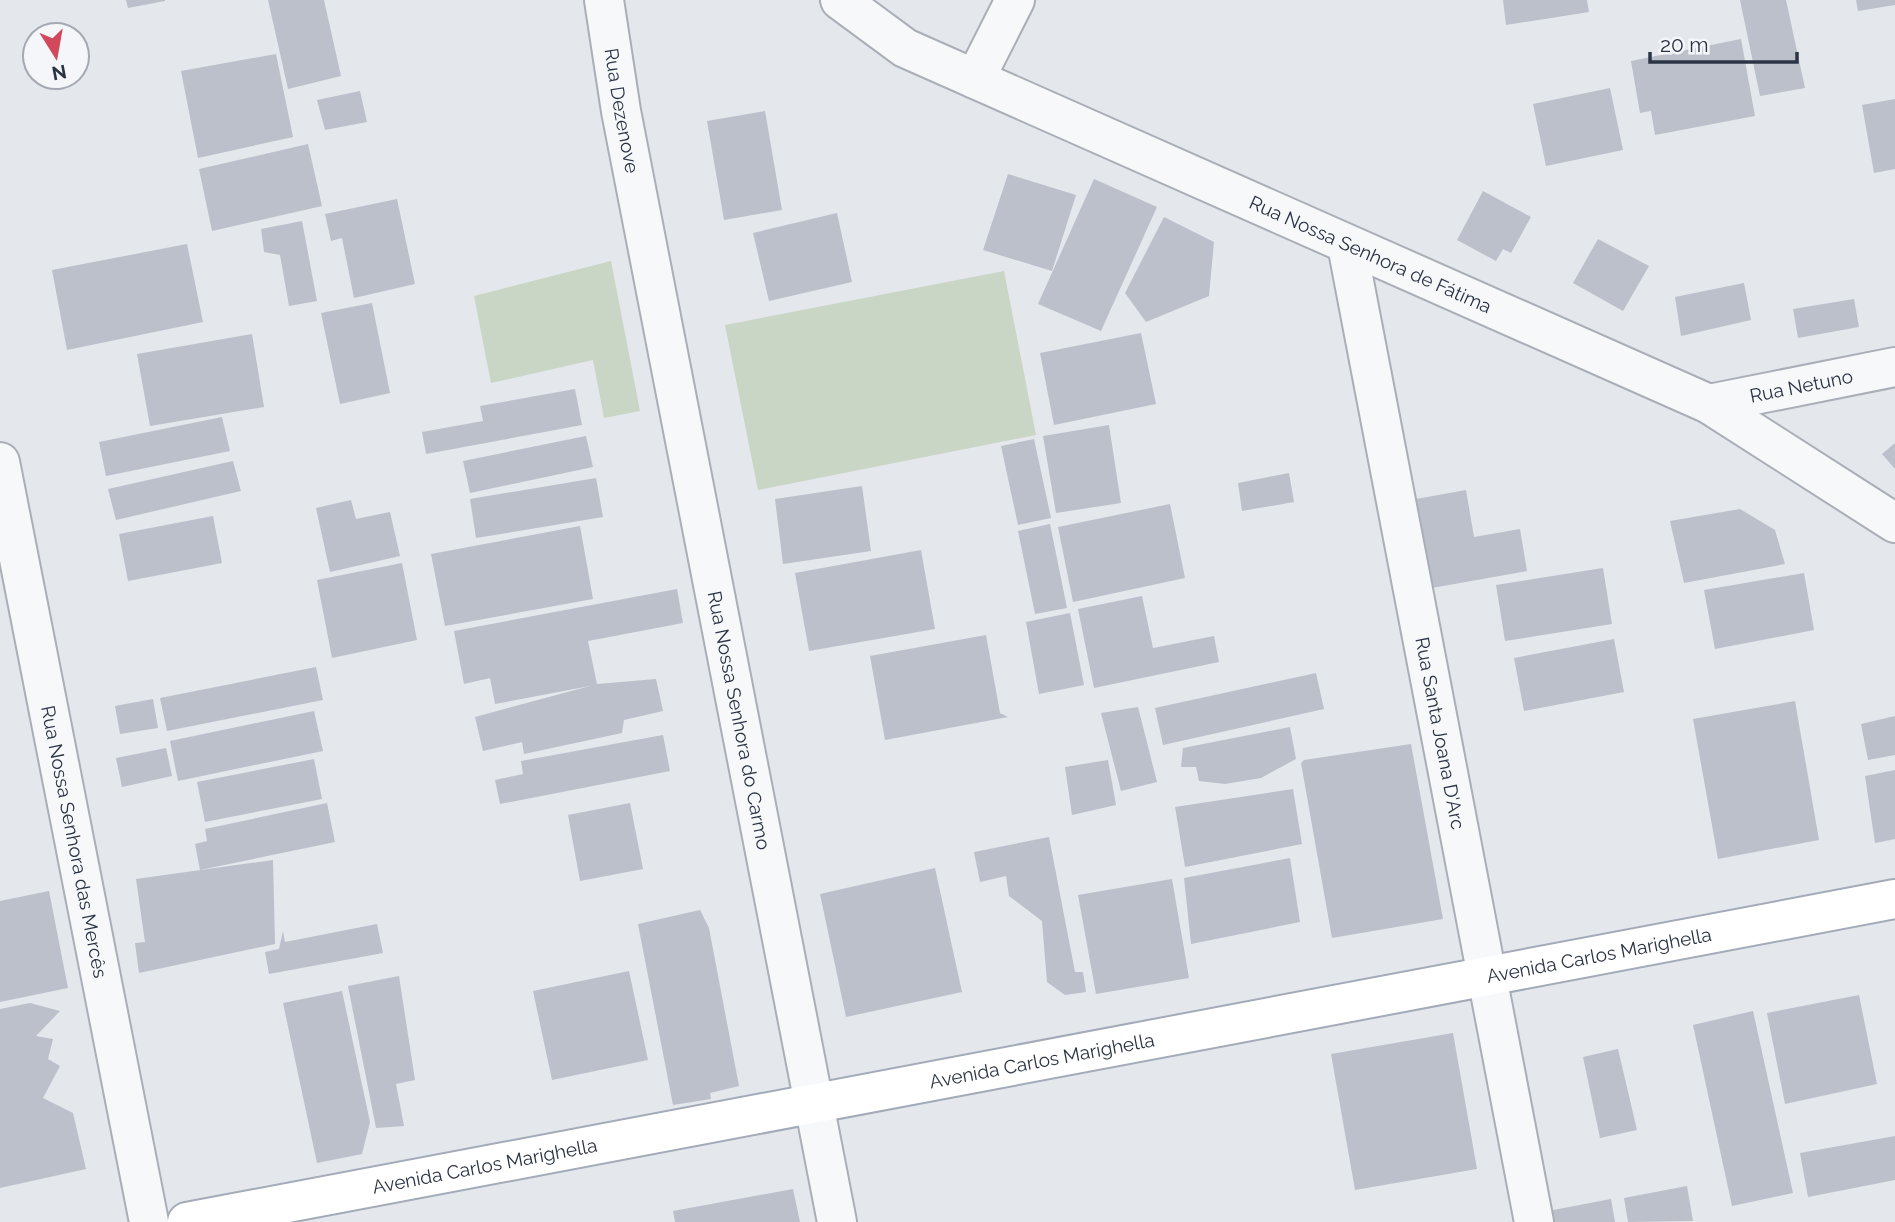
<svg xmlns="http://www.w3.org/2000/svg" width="1895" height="1222" viewBox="0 0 1895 1222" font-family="Raleway,sans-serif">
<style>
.green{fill:#c9d6c5}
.building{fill:#bbc0ca}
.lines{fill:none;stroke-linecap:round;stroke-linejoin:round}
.minor-casing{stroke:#a9aeb7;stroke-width:42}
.primary-casing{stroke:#a3abb8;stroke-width:42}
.minor{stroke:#f7f8fa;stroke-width:38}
.primary{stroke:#fff;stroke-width:38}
.labels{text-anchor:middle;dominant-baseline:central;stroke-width:5;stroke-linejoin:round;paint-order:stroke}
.street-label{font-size:19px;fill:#2b3445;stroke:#f4f6f9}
</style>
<rect width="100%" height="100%" fill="#e4e7ec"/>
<path class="green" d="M 611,261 L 640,411 L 604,418 L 593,360 L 491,383 L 474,296 Z
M 1004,271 L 1036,435 L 758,490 L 725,325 Z"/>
<path class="building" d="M 126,0 L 165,0 L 165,1 L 128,8 Z
M 268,0 L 324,0 L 341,76 L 288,89 Z
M 1503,0 L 1587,0 L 1589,12 L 1506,25 Z
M 1740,0 L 1786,0 L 1805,88 L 1760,96 Z
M 1856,0 L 1895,0 L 1895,5 L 1858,11 Z
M 1741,39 L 1755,116 L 1655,135 L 1651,111 L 1640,113 L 1631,61 Z
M 276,54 L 293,137 L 198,158 L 181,71 Z
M 1610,88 L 1623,150 L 1546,166 L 1533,104 Z
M 360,91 L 367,122 L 325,130 L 317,100 Z
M 1895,99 L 1895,169 L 1874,173 L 1862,105 Z
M 765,111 L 782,210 L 724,220 L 707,121 Z
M 308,144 L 322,206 L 212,231 L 199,169 Z
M 1008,174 L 1076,195 L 1052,271 L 983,250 Z
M 1094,179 L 1157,207 L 1101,331 L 1038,304 Z
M 1483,191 L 1531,217 L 1511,253 L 1503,249 L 1496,261 L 1457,240 Z
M 397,199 L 415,284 L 354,298 L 342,238 L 331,241 L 325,214 Z
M 837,213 L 852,282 L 769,301 L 753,233 Z
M 1164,217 L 1214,242 L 1209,296 L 1146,322 L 1125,293 Z
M 302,221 L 317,301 L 289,306 L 280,255 L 264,252 L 261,229 Z
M 1598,239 L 1649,266 L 1623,311 L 1573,283 Z
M 187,244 L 203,322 L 67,350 L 52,270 Z
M 1744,283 L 1751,320 L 1681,336 L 1675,297 Z
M 1854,299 L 1859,327 L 1798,338 L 1793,309 Z
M 372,303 L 390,393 L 340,404 L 321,313 Z
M 1141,333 L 1156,404 L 1054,425 L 1040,353 Z
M 252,334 L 264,407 L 150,426 L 137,354 Z
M 575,389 L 582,425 L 426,454 L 422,432 L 483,421 L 480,406 Z
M 222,417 L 230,451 L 106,476 L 99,442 Z
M 1109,425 L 1121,503 L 1056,513 L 1043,436 Z
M 586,436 L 593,467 L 470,493 L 463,461 Z
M 1034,439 L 1051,518 L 1018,525 L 1001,446 Z
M 1895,443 L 1895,469 L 1882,454 Z
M 233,461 L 241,491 L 116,520 L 108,489 Z
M 1289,473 L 1294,502 L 1242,511 L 1238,483 Z
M 596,478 L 603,517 L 476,538 L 470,499 Z
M 862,486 L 871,551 L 783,564 L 775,499 Z
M 1466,490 L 1474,537 L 1520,529 L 1527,571 L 1432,588 L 1416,499 Z
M 351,500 L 356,519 L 390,512 L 400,556 L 330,572 L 316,508 Z
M 1170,504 L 1185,578 L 1073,602 L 1058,527 Z
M 1740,509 L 1775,530 L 1785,564 L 1684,583 L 1670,521 Z
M 213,516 L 222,563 L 128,581 L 119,534 Z
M 1050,524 L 1067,608 L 1035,614 L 1018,531 Z
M 580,526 L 593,599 L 445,626 L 431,554 Z
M 921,550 L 935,629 L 809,651 L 795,573 Z
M 402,563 L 417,640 L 332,658 L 317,580 Z
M 1603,568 L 1612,624 L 1505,641 L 1496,585 Z
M 1804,573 L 1814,630 L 1715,649 L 1704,590 Z
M 677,589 L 683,623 L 588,641 L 597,684 L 656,679 L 663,711 L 624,720 L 622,733 L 524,754 L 522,742 L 483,751 L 475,717 L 590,686 L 495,704 L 490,678 L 464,684 L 454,631 Z
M 1142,596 L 1153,648 L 1214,636 L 1219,662 L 1094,688 L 1078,609 Z
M 1070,613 L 1084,685 L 1039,694 L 1026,622 Z
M 986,635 L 1000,713 L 1008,717 L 885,740 L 870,656 Z
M 1614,639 L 1624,692 L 1524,711 L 1514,658 Z
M 316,667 L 323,700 L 167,731 L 160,698 Z
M 1316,673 L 1324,709 L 1163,745 L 1155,708 Z
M 153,699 L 158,728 L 120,734 L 115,706 Z
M 1795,701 L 1819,840 L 1718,859 L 1693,719 Z
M 1138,707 L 1157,782 L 1121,791 L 1101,713 Z
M 314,711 L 323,751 L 178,781 L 170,741 Z
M 1895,716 L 1895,755 L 1868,760 L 1861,724 Z
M 1290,727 L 1296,759 L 1261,778 L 1225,784 L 1199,781 L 1196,767 L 1181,767 L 1183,748 Z
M 663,735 L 670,771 L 500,804 L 495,780 L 523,774 L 521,761 Z
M 1411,744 L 1443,919 L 1332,938 L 1301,763 L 1304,760 Z
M 166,748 L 172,776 L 122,787 L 116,758 Z
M 314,759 L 322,799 L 205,822 L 197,782 Z
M 1108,760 L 1116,805 L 1072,815 L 1065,767 Z
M 1895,770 L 1895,839 L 1875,843 L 1865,776 Z
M 1293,789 L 1302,844 L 1185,867 L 1175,807 Z
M 327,803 L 335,842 L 200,870 L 195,844 L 207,841 L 205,829 Z
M 630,803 L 643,869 L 580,881 L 568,815 Z
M 1049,837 L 1075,972 L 1083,972 L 1086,992 L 1065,995 L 1047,982 L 1042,921 L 1009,896 L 1006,876 L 980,882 L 974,852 Z
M 1290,858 L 1300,922 L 1191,944 L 1184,878 Z
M 273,860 L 275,944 L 139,973 L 135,943 L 145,942 L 136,879 Z
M 935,868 L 962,992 L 846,1017 L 820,894 Z
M 1172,879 L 1189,978 L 1096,994 L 1078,895 Z
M 49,891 L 68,988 L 0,1002 L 0,901 Z
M 700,910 L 709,928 L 739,1086 L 710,1093 L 711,1099 L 673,1105 L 638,924 Z
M 377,924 L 383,953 L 269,974 L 265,952 L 279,949 L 283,931 L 285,942 Z
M 629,971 L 648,1060 L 552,1080 L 533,991 Z
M 399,976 L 415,1080 L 396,1084 L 404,1126 L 376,1128 L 348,986 Z
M 342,991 L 370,1122 L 362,1154 L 317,1163 L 283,1003 Z
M 1859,995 L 1877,1084 L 1785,1104 L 1767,1013 Z
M 30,1003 L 60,1011 L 36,1036 L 53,1039 L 48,1059 L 60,1066 L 43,1098 L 73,1113 L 86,1169 L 0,1188 L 0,1009 Z
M 1753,1011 L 1793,1193 L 1732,1206 L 1693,1025 Z
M 1453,1033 L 1477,1169 L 1355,1190 L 1331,1054 Z
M 1618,1049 L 1637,1130 L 1600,1138 L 1583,1057 Z
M 1895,1136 L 1895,1180 L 1808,1197 L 1800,1153 Z
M 1687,1186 L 1693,1221 L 1628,1222 L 1624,1198 Z
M 793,1189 L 800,1222 L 675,1222 L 673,1211 Z
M 1611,1199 L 1615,1222 L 1550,1222 L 1548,1211 Z"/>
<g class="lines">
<g class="minor-casing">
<g id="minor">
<path id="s1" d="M 604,0 L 621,111 L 837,1222"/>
<path id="s2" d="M 840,0 L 905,48 L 1709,404 L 1895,523"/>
<path d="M 975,79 L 1015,0"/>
<path id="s3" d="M 1347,245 L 1534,1222"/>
<path id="s4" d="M 1709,404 L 1895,367"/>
<path id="s5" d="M 0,462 L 149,1222"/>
</g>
</g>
<g class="primary-casing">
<g id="primary">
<path id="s6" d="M 187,1222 L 1895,899"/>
</g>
</g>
<use href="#minor" class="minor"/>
<use href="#primary" class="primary"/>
</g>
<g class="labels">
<g class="street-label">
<text stroke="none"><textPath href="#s1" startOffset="112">Rua Dezenove</textPath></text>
<text stroke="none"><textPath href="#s2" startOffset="590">Rua Nossa Senhora de Fátima</textPath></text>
<text stroke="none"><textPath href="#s4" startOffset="94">Rua Netuno</textPath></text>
<text stroke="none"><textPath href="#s1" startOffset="733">Rua Nossa Senhora do Carmo</textPath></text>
<text stroke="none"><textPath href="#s3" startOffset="497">Rua Santa Joana D'Arc</textPath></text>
<text stroke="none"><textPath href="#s5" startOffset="387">Rua Nossa Senhora das Mercês</textPath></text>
<text stroke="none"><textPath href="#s6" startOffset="1437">Avenida Carlos Marighella</textPath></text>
<text stroke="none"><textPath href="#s6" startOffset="870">Avenida Carlos Marighella</textPath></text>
<text stroke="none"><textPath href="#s6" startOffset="303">Avenida Carlos Marighella</textPath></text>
</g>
</g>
<g transform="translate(56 56) rotate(169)"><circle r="33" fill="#f4f6f9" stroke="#a4a8b1" stroke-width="2"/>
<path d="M0-5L12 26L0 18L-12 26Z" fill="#d1495b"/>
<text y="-10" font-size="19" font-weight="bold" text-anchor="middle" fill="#2b3445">N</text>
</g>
<path d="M1650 52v10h147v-10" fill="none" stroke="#2b3445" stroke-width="3.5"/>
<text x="1660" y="52" font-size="21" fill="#2b3445" stroke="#f4f6f9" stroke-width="5" paint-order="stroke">20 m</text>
</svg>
